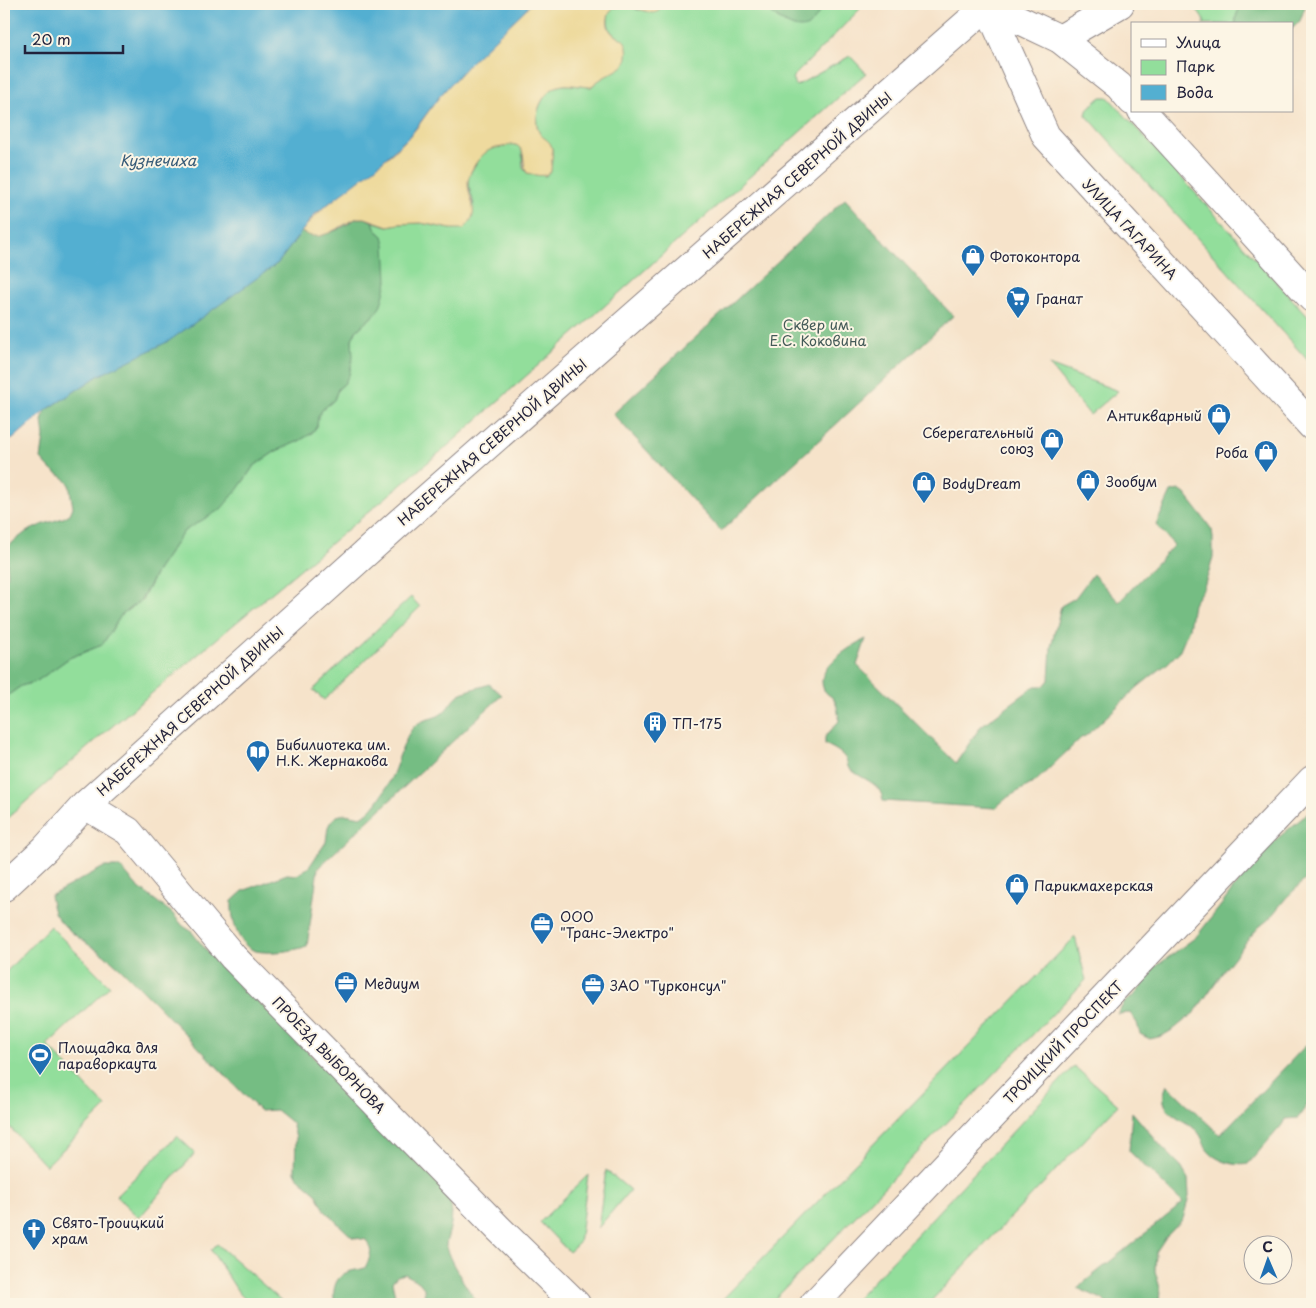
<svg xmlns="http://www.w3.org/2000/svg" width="1316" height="1308" viewBox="0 0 1316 1308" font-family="'Playpen Sans',sans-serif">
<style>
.green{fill:#92de9b;stroke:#5a806b}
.forest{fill:#75bd83;stroke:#4c705f}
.sand{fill:#eeda9e;stroke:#887e6c}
.water{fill:#53afd1;stroke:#3a6886}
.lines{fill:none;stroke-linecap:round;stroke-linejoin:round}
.minor-casing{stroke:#8c8282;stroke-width:30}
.major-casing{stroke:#8c8282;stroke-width:30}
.minor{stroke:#fff;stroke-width:28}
.major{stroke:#fff;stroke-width:28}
.labels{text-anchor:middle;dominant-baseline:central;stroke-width:4;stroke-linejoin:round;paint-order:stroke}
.street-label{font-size:14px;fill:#22223b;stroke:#fcf5e5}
.poi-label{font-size:14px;fill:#22223b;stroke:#fcf5e5;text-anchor:start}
.park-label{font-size:14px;fill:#445a58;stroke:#fcf5e5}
.water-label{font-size:15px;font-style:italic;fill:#365a77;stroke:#fcf5e5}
</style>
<rect width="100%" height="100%" fill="#fcf5e5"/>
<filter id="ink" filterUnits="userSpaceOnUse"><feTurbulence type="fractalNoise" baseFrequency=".02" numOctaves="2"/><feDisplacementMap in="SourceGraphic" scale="10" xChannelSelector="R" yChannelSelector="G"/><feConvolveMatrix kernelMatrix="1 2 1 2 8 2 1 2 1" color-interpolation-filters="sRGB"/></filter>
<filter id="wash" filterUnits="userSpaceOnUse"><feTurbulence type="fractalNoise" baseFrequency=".0096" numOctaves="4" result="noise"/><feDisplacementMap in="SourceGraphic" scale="20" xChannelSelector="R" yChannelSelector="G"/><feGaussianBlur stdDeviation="1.12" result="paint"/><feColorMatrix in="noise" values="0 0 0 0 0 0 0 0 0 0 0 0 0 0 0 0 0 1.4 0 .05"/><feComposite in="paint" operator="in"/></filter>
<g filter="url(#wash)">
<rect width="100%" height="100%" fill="#f6e3ca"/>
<path class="green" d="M 663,4 L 759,4 L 784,23 L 796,27 L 812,23 L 823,4 L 859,4 L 860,9 L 792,78 L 796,86 L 850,56 L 866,73 L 451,443 L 103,734 L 4,821 L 4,698 L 21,686 L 37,681 L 69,658 L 102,645 L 122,614 L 142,600 L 158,569 L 184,531 L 197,522 L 243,482 L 253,467 L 261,461 L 276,451 L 299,441 L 312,433 L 317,426 L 318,417 L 322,410 L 334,400 L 338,389 L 344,384 L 351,366 L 352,339 L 356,331 L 375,314 L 383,236 L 376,230 L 373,222 L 388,226 L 398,224 L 421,223 L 451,229 L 474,204 L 468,184 L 468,177 L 478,160 L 488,150 L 512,144 L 518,146 L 522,150 L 523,168 L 527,173 L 546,176 C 550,167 553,159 552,149 C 551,141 544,141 540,135 C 531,120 541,94 556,87 C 565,82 580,87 591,87 L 601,78 L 626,63 C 628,42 627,43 611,32 C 607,22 606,14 614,7 L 632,7 L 638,10 L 662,7 Z
M 1203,4 L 1244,4 C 1238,10 1235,15 1236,24 L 1203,24 L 1205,22 L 1197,10 Z
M 1101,97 L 1108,97 L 1312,321 L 1312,365 L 1086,115 L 1088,108 Z
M 1049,365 L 1118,391 L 1090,415 Z
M 411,597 L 420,607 L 324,700 L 313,690 Z
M 50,926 L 110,986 L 47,1045 L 106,1107 L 46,1166 L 4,1121 L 4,974 Z
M 1075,937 L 1086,980 L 770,1304 L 718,1304 Z
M 1074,1066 L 1118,1105 L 928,1304 L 852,1304 Z
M 177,1136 L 195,1153 L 139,1218 L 116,1196 Z
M 606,1170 L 630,1190 L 598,1228 Z
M 588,1175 L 579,1243 L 569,1252 L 540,1222 Z
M 217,1244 L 285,1304 L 250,1304 L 239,1293 L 211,1250 Z"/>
<path class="forest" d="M 759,4 L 823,4 C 820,10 816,20 811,24 C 794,38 772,11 759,4 Z
M 1244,4 L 1306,4 L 1300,21 L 1292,29 L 1292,24 L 1236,24 C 1235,15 1238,10 1244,4 Z
M 845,199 L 953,316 L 721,531 L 613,414 Z
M 357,218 L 365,218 L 373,222 L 376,230 L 383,236 L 385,244 L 387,281 L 383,298 L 380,307 L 375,314 L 356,331 L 352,339 L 353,357 L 349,375 L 344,384 L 338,389 L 334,400 L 322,410 L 318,417 L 317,426 L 312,433 L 299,441 L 276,451 L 261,461 L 253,467 L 238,489 L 221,509 L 184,531 L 158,569 L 141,600 L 122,614 L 102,645 L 69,658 L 37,681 L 21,686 L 4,698 L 4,579 L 8,576 L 6,552 L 8,546 L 26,532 L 41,525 L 63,518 L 70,514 L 73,507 L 69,484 L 64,478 L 51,470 L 41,459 L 44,437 L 42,421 L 45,411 L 98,376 L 223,301 L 278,263 L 301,232 C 321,240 340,230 357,218 Z
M 1179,490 L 1185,494 L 1202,516 L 1212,530 L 1213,538 L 1213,557 L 1209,572 L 1203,589 L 1193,604 L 1189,628 L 1179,652 L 1168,663 L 1139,686 L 1087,735 L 1081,738 L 1035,782 L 1008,797 L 995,808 L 883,801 C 881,781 861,780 848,767 C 847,754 836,750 825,744 L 825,737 L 839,721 C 838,713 838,704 833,698 C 830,696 826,693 824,690 C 813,668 851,646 866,639 L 857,665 L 956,763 L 981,726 L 1035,686 L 1044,686 L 1049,680 L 1051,647 L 1061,606 L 1075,598 L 1093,574 L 1119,602 L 1174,545 L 1156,525 L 1171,492 Z
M 489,684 L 502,695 L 318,868 L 307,946 C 295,951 269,954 256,951 C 237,946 231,918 232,901 L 243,891 L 287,874 L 297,875 L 309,867 L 322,848 L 326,842 L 328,827 L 331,821 L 337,816 L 345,814 L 361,817 C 379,807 393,777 399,757 C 403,748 405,738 412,729 C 419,720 428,720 438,716 C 448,711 451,700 460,694 C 469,689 480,688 489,684 Z
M 1312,810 L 1312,873 L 1286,898 L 1269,919 L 1259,927 L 1250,937 L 1225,969 L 1195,1012 L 1174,1029 L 1162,1036 L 1150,1039 L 1140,1034 L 1137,1023 L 1130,1013 L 1118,1014 L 1124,1003 L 1134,996 L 1155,967 L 1196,937 L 1222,904 L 1244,874 L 1262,853 L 1279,837 Z
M 104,867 L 120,867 L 138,887 L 172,913 L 183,926 L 191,931 L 218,965 L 232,975 L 242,989 L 258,1001 L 448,1194 C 452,1205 453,1217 450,1228 C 449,1234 447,1238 446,1244 C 445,1255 471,1295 479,1304 L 425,1304 L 424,1288 L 419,1282 L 405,1274 L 397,1276 L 392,1282 L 397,1304 L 335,1304 C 332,1292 334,1277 348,1272 C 353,1270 359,1270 365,1268 C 370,1257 374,1250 366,1240 L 352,1237 L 326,1212 L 316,1193 L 299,1179 L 295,1172 L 296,1137 L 292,1123 L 276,1110 L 260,1111 C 213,1063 167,1014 119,967 C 100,949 73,939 57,917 C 52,911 52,903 50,896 Z
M 1312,1039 L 1312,1098 L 1298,1118 L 1285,1119 L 1282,1125 L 1248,1164 C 1235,1167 1213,1160 1206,1148 C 1203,1142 1202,1136 1197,1131 C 1182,1116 1154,1113 1167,1085 L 1220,1135 Z
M 1132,1112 L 1161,1146 L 1180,1165 L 1188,1179 L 1189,1196 L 1183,1219 L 1166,1237 L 1156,1252 L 1155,1271 L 1160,1288 L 1159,1304 L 1107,1304 L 1102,1299 L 1077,1288 L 1183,1203 L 1129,1151 Z"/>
<path class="sand" d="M 531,4 L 663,4 L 657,12 L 652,13 L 632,7 L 614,7 C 607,13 605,26 612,33 C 616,37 622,37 625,42 C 629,48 627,56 626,63 C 617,73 601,76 591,87 C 580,87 566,82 556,87 C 541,94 531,119 540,134 C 543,138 549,140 551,145 C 554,153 551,164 551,172 C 543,178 536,175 527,173 C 522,166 526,155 520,148 C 515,142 509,146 503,147 C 498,148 492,148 488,151 C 479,156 468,173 468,183 C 469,204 482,211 464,229 L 451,229 L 421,223 L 398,224 L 388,226 L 365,218 L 357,218 L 329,233 L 320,236 L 311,236 L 301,232 C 331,193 377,172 410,136 C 421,124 429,109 440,96 C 467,63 499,32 531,4 Z"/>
<path class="water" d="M 4,4 L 531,4 L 468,65 L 439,97 L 410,136 L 376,167 L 314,215 L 278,263 L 169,341 L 98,376 L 45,411 L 13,439 L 4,442 Z"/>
</g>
<g filter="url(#ink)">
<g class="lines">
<g class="minor-casing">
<path id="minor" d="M 1060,39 L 1120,4
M 85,805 L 128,831 L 233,957 L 499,1229 L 576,1304
M 4,887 L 45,849 L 85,805 L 399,523 L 988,5"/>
</g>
<g class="major-casing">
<path id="major" d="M 987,4 L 1046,136 L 1312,426
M 988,5 L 1060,39 L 1119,86 L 1132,101
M 1142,111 L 1312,298
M 814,1304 L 1312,780"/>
</g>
<use href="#minor" class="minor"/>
<use href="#major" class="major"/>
</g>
</g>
<defs>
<g id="shop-pin" transform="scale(1.25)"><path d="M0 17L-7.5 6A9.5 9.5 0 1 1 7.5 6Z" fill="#1f6fb2" stroke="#fcf5e5"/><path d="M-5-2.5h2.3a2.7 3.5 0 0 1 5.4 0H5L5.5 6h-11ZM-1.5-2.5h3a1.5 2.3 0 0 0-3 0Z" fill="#fff"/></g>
<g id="supermarket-pin" transform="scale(1.25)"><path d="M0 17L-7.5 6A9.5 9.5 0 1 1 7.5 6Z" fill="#1f6fb2" stroke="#fcf5e5"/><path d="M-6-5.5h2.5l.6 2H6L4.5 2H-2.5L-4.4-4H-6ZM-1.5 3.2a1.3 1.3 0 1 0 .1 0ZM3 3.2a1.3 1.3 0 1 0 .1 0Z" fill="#fff"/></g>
<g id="building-pin" transform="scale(1.25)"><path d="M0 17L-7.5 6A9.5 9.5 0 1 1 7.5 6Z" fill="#1f6fb2" stroke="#fcf5e5"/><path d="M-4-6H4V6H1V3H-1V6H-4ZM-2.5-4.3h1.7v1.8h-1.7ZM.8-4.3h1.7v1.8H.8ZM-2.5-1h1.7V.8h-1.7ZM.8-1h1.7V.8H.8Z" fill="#fff"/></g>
<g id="library-pin" transform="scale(1.25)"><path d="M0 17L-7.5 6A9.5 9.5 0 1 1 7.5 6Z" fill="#1f6fb2" stroke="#fcf5e5"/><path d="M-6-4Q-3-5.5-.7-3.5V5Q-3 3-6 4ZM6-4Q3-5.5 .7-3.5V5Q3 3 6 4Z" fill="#fff"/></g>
<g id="office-pin" transform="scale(1.25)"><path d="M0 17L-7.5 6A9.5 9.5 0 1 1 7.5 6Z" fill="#1f6fb2" stroke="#fcf5e5"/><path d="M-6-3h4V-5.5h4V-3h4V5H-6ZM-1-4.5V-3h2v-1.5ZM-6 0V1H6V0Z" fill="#fff"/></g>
<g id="stadium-pin" transform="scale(1.25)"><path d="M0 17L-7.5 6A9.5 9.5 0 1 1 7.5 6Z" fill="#1f6fb2" stroke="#fcf5e5"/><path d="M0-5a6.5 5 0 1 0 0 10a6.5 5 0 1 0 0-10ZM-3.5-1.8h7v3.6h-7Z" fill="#fff"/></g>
<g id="church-pin" transform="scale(1.25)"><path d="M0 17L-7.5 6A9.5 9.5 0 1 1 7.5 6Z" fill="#1f6fb2" stroke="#fcf5e5"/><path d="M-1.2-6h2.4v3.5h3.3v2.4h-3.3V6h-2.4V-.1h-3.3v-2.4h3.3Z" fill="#fff"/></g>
</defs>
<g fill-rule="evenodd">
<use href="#shop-pin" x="973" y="256"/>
<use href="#supermarket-pin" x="1018" y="298"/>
<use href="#shop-pin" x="1219" y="415"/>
<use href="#shop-pin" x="1052" y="440"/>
<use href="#shop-pin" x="1266" y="452"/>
<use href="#shop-pin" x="1088" y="481"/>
<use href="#shop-pin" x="924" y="483"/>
<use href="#building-pin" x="655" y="723"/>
<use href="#library-pin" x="258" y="752"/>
<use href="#shop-pin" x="1017" y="885"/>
<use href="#office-pin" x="542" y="924"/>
<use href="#office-pin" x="346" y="983"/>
<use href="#office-pin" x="593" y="985"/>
<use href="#stadium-pin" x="40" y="1055"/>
<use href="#church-pin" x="34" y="1230"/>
</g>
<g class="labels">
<g class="street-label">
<text transform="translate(797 175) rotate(-41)">НАБЕРЕЖНАЯ СЕВЕРНОЙ ДВИНЫ</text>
<text transform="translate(1130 229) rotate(47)">УЛИЦА ГАГАРИНА</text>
<text transform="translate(492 442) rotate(-41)">НАБЕРЕЖНАЯ СЕВЕРНОЙ ДВИНЫ</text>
<text transform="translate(190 711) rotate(-42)">НАБЕРЕЖНАЯ СЕВЕРНОЙ ДВИНЫ</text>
<text transform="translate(1063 1042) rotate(-46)">ТРОИЦКИЙ ПРОСПЕКТ</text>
<text transform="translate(329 1055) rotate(46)">ПРОЕЗД ВЫБОРНОВА</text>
</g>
<g class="poi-label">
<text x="990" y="256">Фотоконтора</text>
<text x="1036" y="298">Гранат</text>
<text x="1202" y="415" text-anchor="end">Антикварный</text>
<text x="1034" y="432" text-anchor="end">Сберегательный<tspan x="1034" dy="16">союз</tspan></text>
<text x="1248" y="452" text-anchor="end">Роба</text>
<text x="1106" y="481">Зообум</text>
<text x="942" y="483">BodyDream</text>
<text x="672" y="723">ТП-175</text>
<text x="276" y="744">Бибилиотека им.<tspan x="276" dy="16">Н.К. Жернакова</tspan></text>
<text x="1034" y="885">Парикмахерская</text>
<text x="560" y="916">ООО<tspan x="560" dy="16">"Транс-Электро"</tspan></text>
<text x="364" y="983">Медиум</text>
<text x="610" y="985">ЗАО "Турконсул"</text>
<text x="58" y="1047">Площадка для<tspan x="58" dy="16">параворкаута</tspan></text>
<text x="52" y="1222">Свято-Троицкий<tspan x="52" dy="16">храм</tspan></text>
</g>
<g class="park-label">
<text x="818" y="324">Сквер им.<tspan x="818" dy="16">Е.С. Коковина</tspan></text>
</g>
<g class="water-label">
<text x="158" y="159">Кузнечиха</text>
</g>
</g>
<rect width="1316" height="1308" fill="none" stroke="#fcf5e5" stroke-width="20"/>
<rect x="1131" y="22" width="162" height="90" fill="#fcf5e5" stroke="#a5a1a1"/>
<rect x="1141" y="39" width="25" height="8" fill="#ffffff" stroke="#a5a1a1"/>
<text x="1176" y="48" font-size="15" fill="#22223b">Улица</text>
<rect x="1141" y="60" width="25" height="15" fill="#92de9b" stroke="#a5a1a1"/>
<text x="1176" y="72" font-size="15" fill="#22223b">Парк</text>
<rect x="1141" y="85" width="25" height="15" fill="#53afd1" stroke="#a5a1a1"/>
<text x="1176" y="98" font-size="15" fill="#22223b">Вода</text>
<g transform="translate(1268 1260) rotate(358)"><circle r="24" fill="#fcf5e5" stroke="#a5a1a1"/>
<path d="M0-4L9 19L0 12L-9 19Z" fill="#1f6fb2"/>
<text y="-8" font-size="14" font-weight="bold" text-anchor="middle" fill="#22223b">С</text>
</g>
<path d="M25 45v8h98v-8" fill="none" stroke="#22223b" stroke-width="2.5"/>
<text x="32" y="45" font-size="15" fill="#22223b" stroke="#fcf5e5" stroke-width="4" paint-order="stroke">20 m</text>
</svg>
